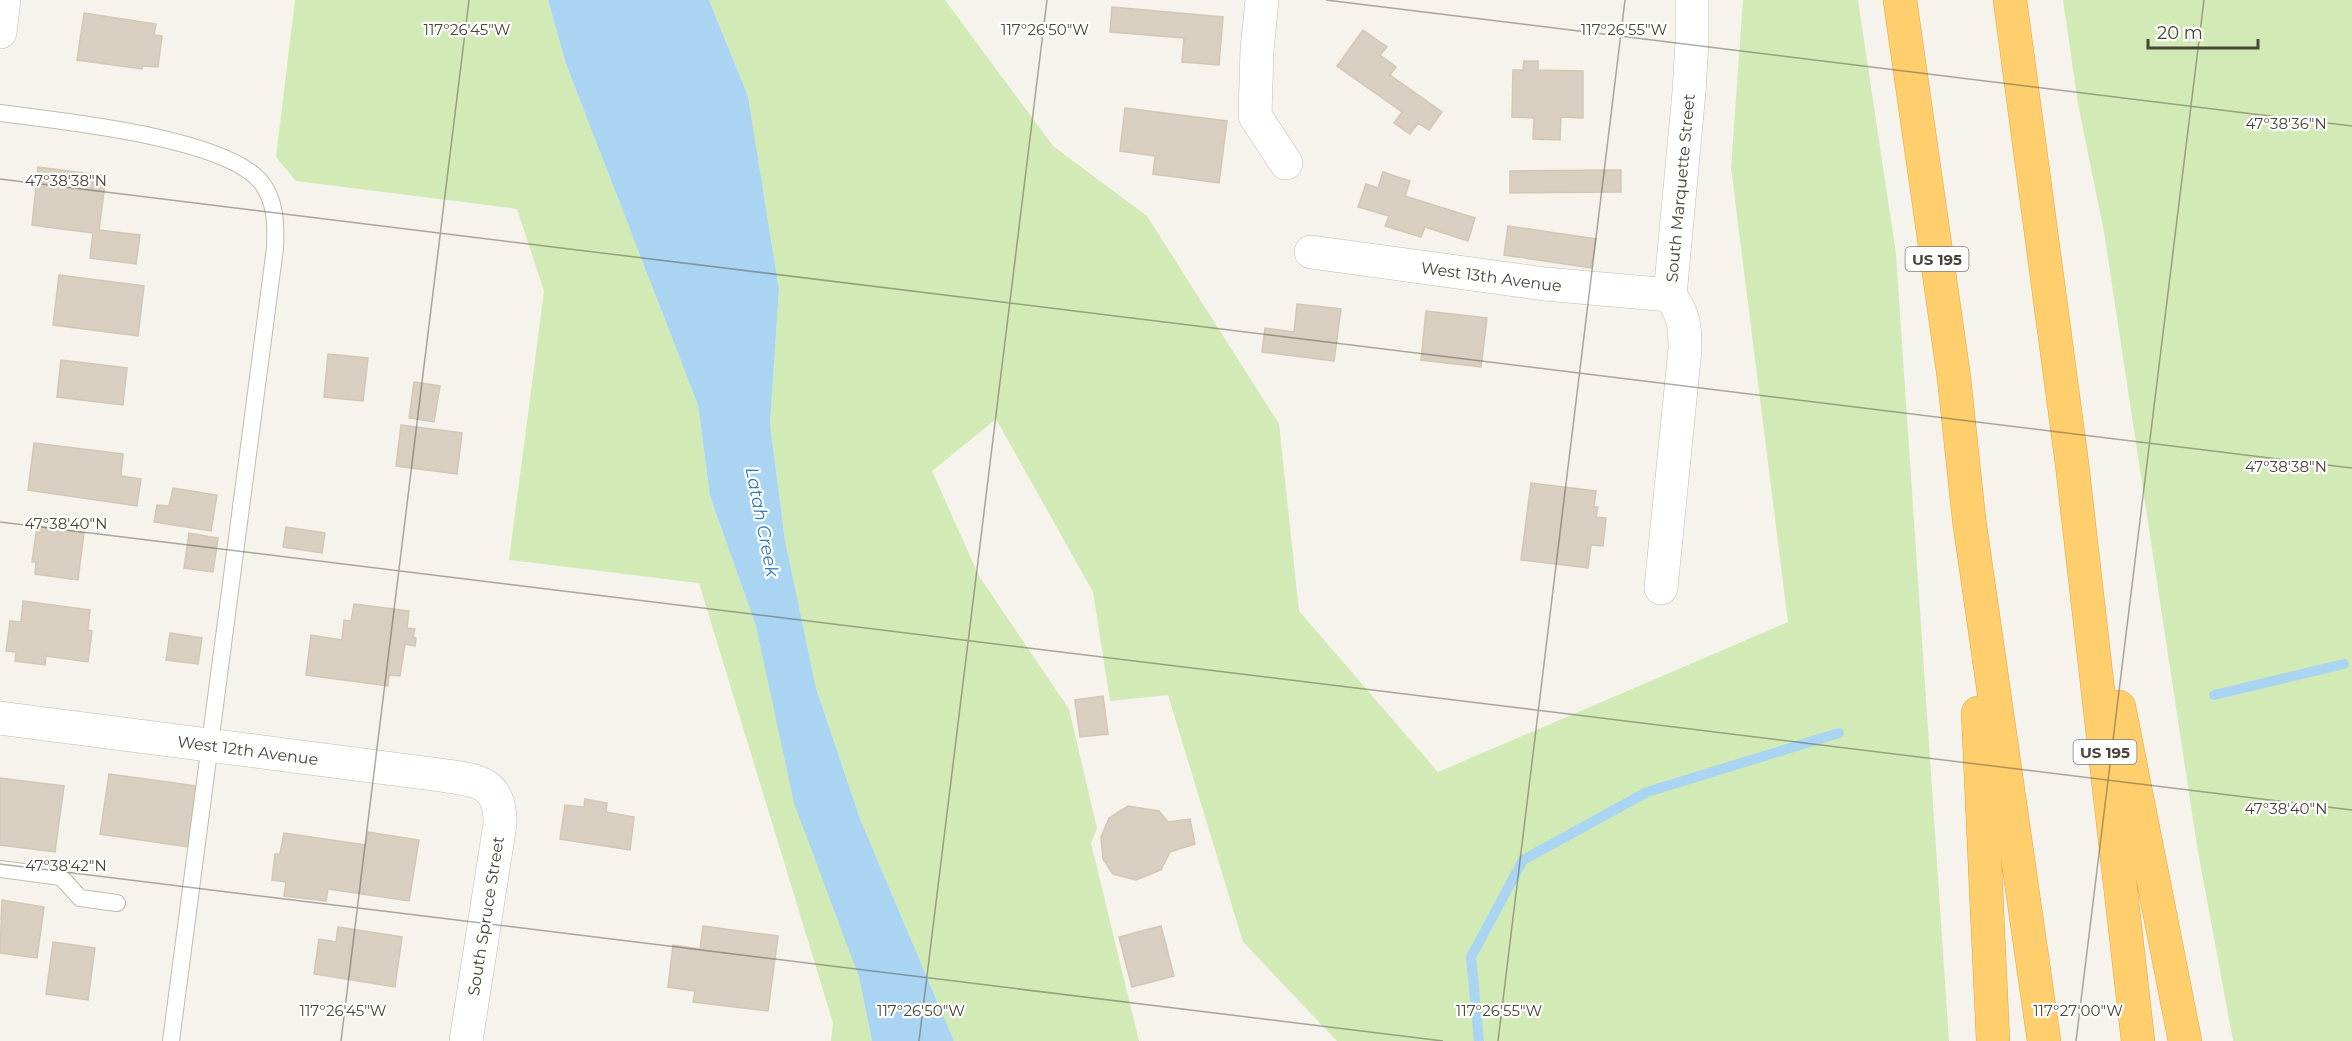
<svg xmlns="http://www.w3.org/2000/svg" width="2352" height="1041" viewBox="0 0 2352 1041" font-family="Montserrat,sans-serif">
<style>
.green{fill:#d2eab5}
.water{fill:#a9d4f2}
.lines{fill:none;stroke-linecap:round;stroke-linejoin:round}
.stream{stroke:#a9d4f2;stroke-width:10}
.building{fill:#d8cfc1;stroke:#d3c7b4;stroke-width:1.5}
.service-casing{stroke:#c2bbae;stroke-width:18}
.minor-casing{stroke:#c2bbae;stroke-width:34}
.motorway-casing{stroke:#e0a43c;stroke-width:34}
.service{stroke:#fff;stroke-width:16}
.minor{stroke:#fff;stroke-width:33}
.motorway{stroke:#ffcf6e;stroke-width:33}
.ticks{fill:none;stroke:#4b4439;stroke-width:1.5;stroke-opacity:0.45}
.labels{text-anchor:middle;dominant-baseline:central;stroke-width:4.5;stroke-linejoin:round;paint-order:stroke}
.shield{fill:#fff;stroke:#817c74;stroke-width:1.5}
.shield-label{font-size:15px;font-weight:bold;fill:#4b4439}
.street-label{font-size:16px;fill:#4b4439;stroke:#fff}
.water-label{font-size:18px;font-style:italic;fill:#2e7ab2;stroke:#fff}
.ticks-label{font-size:15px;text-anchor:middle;fill:#4b4439;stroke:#fff;stroke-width:4.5;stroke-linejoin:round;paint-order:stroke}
</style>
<rect width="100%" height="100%" fill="#f6f3ec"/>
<path class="green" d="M 295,0 L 548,0 L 566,64 L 698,405 L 710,496 L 756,626 L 859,977 L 872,1041 L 831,1041 L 833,1023 L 699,583 L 509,560 L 544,291 L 517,209 L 296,181 L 276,157 Z
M 709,0 L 945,0 L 1053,146 L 1147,216 L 1279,424 L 1299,611 L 1438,772 L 1788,622 L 1731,168 L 1743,0 L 1858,0 L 1896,254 L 1949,1041 L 1337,1041 L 1243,942 L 1168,695 L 1110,701 L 1093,592 L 996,419 L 932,471 L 979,576 L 1069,709 L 1097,828 L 1091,843 L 1139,1041 L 954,1041 L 860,819 L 816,688 L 785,540 L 770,424 L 779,289 L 748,96 Z
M 2063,0 L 2352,0 L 2352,1041 L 2233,1041 L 2197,846 L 2104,232 L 2078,104 Z"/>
<path class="water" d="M 548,0 L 709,0 L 748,96 L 779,289 L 770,424 L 785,540 L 816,688 L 860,819 L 954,1041 L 872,1041 L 859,977 L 794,803 L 756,626 L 710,496 L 698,405 L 566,64 Z"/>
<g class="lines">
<path class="stream" d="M 2214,695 L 2344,664
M 1479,1041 L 1471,957 L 1523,860 L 1647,792 L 1839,733"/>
</g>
<path class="building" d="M 1112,7 L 1223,17 L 1219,65 L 1182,62 L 1184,38 L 1110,32 Z
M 84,13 L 156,24 L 154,35 L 162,36 L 158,67 L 142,66 L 142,69 L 77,60 Z
M 1363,30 L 1387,47 L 1380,55 L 1396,67 L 1390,75 L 1442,112 L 1429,130 L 1418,123 L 1410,134 L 1394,123 L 1402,112 L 1337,66 Z
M 1524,61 L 1538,61 L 1538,70 L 1583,71 L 1583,118 L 1561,117 L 1560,140 L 1533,139 L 1534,118 L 1512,117 L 1513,70 L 1523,70 Z
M 1125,108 L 1227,121 L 1219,183 L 1153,174 L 1155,156 L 1120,151 Z
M 38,167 L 106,176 L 99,230 L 140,235 L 136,264 L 90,258 L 93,233 L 32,225 Z
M 1621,170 L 1621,192 L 1510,193 L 1510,171 Z
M 1383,172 L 1410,181 L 1405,196 L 1475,218 L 1468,241 L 1425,227 L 1421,237 L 1385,226 L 1389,216 L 1358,207 L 1366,184 L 1378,188 Z
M 1508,226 L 1596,239 L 1591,268 L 1504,255 Z
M 59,275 L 144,286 L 138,336 L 53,325 Z
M 1297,304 L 1341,309 L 1334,361 L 1262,352 L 1265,328 L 1294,332 Z
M 1426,311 L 1487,318 L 1481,367 L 1421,360 Z
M 328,354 L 368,358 L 363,401 L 324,397 Z
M 61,360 L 127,368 L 123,405 L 57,397 Z
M 414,382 L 440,386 L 434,422 L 409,418 Z
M 401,425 L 462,433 L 457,474 L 396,466 Z
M 34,443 L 123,454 L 121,476 L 141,479 L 137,506 L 28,490 Z
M 1531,483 L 1596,491 L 1594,507 L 1598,507 L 1596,517 L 1606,518 L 1603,546 L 1591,545 L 1588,568 L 1521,560 Z
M 173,488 L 217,495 L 211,531 L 154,522 L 157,505 L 169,506 Z
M 37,526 L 84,533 L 78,580 L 35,574 L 36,562 L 32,562 Z
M 286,527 L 325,533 L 322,553 L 283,547 Z
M 189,533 L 218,538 L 213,572 L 184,568 Z
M 23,601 L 90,610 L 88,630 L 92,631 L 88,662 L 46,656 L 45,665 L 15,661 L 16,652 L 6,651 L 10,621 L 21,622 Z
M 354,604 L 409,611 L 407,628 L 415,629 L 413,637 L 416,638 L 415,646 L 405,644 L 400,676 L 389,675 L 388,686 L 306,675 L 311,635 L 342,640 L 344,620 L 351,621 Z
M 170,633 L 202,638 L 198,664 L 166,660 Z
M 1103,696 L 1108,734 L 1080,737 L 1075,700 Z
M 109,774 L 196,786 L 188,847 L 100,834 Z
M 0,778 L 64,786 L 55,852 L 0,845 Z
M 585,799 L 607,803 L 606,812 L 634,817 L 630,850 L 560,839 L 565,805 L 584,807 Z
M 1128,806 L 1159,811 L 1168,822 L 1190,819 L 1195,844 L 1170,852 L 1161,870 L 1136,880 L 1113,874 L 1103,859 L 1101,837 L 1109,818 Z
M 368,832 L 419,840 L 409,901 L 328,889 L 326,901 L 284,896 L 286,882 L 272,880 L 275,854 L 280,854 L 284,833 L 366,845 Z
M 2,900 L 44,907 L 37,958 L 0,953 Z
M 703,926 L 778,936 L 768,1011 L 693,1002 L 695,991 L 668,987 L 673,945 L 700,949 Z
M 1161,926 L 1174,976 L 1132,987 L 1119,937 Z
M 338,927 L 402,937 L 395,987 L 314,974 L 319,939 L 336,942 Z
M 53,942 L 95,948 L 88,1000 L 46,994 Z"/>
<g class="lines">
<g class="service-casing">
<path id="service" d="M 0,113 C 60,121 224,137 261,182 C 276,201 276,225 275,248 L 171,1041
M 0,869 L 61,877 L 80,898 L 117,903"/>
</g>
<g class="minor-casing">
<g id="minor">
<path d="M 1262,0 L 1257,50 L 1255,116 L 1286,163"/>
<path d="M 0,32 L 4,0"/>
<path id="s1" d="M 1311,252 L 1545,284 L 1670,295"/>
<path id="s2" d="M 1661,588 L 1685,349 C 1685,324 1684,316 1670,295 L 1689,92 L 1692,42 L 1692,0"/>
<path id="s3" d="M 0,718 L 440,775 C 475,780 501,780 500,824 L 466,1041"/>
</g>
</g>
<g class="motorway-casing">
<path id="motorway" d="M 1900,0 L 1954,378 L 1969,519 L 2044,1041
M 2010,0 L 2072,464 L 2138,1041
M 2119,707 L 2185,1041
M 1978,713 L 1993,1041"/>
</g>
<use href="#service" class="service"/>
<use href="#minor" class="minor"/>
<use href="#motorway" class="motorway"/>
</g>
<path class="ticks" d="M 1326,0 L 2352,126M 0,179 L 2352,468M 0,522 L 2352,810M 0,864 L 1443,1041M 341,1041 L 469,0M 919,1041 L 1047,0M 1498,1041 L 1625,0M 2076,1041 L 2204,0"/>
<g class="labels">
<g class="shield">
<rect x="1905.5" y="247" width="63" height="24" rx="4.5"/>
<rect x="2073.5" y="740" width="63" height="24" rx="4.5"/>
</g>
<g class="shield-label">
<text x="1937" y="259">US 195</text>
<text x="2105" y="752">US 195</text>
</g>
<g class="street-label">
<text stroke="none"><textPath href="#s2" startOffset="405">South Marquette Street</textPath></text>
<text stroke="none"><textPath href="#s1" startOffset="182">West 13th Avenue</textPath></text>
<text stroke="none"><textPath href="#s3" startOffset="250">West 12th Avenue</textPath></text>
<text transform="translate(486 916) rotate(-81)">South Spruce Street</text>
</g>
<g class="water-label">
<text transform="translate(762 522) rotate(79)">Latah Creek</text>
</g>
</g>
<g class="ticks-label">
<text x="467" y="35">117°26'45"W</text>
<text x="1045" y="35">117°26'50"W</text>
<text x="1624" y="35">117°26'55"W</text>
<text x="2286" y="129">47°38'36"N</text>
<text x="66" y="186">47°38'38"N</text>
<text x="2286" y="472">47°38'38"N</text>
<text x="66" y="529">47°38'40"N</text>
<text x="2286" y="814">47°38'40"N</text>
<text x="66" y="871">47°38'42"N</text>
<text x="343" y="1016">117°26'45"W</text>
<text x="921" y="1016">117°26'50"W</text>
<text x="1499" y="1016">117°26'55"W</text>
<text x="2078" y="1016">117°27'00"W</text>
</g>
<path d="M2148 39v9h110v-9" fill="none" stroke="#4b4439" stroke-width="3"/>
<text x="2157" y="39" font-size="18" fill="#4b4439" stroke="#ffffff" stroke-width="4.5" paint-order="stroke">20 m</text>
</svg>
